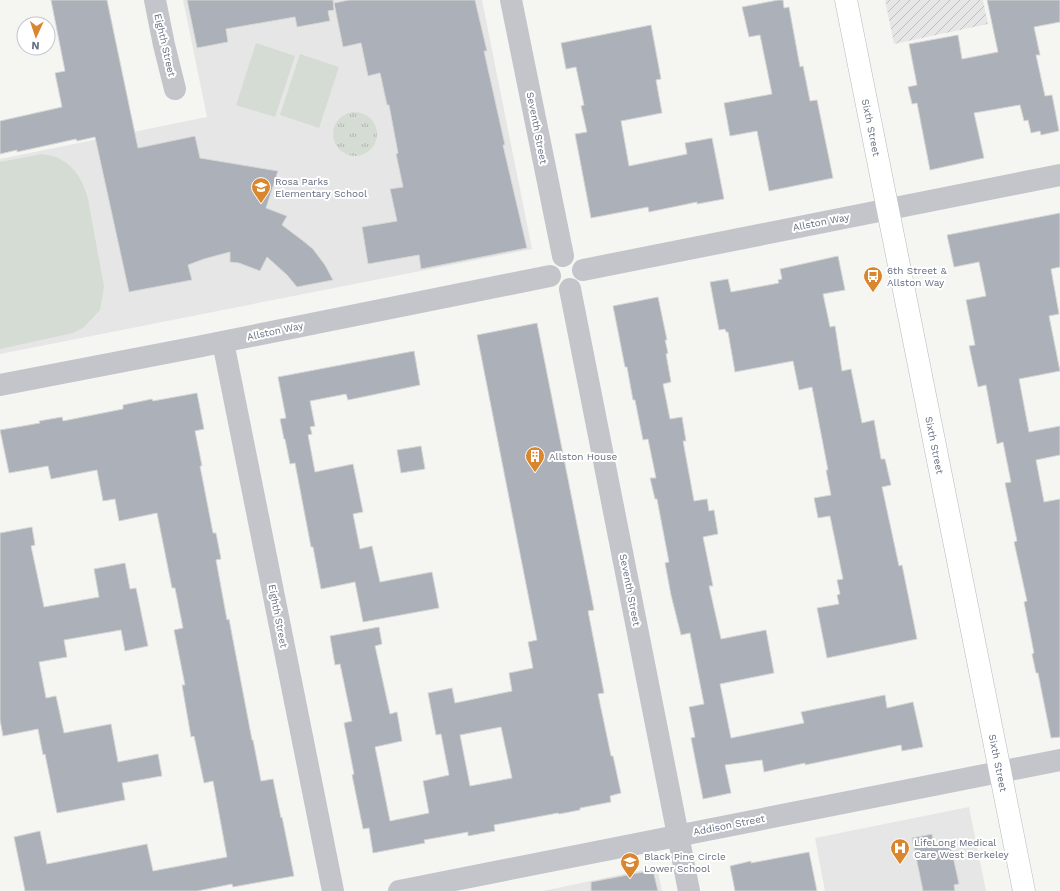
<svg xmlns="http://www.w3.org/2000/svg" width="1060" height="891" viewBox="0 0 1060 891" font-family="'Work Sans',sans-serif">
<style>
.built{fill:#e6e6e6}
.industrial{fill:url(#industrial-furrows)}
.park{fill:url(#park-tufts)}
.pitch{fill:#d5dcd4}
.building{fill:#acb0b8;stroke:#d6d7d5;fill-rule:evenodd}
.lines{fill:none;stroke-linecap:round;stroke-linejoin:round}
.secondary-casing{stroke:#b6b8be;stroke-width:23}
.street{stroke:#c4c5ca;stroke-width:22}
.secondary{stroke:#fff;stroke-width:22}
.labels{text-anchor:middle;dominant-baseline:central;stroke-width:4;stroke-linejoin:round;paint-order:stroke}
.street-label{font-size:10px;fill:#666e82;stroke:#fff}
.poi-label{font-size:10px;fill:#666e82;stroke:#fff;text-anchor:start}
</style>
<defs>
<pattern id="industrial-furrows" width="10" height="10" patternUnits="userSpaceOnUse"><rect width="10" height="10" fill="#e6e6e6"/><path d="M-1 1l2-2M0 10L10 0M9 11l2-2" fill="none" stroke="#bebfc0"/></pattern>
<pattern id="park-tufts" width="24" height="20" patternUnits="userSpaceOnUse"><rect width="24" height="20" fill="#d5dcd4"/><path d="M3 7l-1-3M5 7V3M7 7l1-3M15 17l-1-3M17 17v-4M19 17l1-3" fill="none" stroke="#b1b7b1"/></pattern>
</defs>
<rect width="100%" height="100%" fill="#f5f6f2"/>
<path class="built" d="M 183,0 L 482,0 L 532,249 L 0,354 L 0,159 L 207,117 Z
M 969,807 L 986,891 L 825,891 L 815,838 Z
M 657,867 L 662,891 L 543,891 Z"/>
<path class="industrial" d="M 885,0 L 983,0 L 988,24 L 894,44 Z"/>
<path class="park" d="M333 134a22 22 0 1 1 44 0a22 22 0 1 1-44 0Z"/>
<path class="pitch" d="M 256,43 L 295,56 L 275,117 L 236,105 Z
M 300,54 L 339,67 L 319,128 L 280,115 Z
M 42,154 C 48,155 55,156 60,159 C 76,167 84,183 88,199 L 104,287 L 100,310 L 84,327 L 73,333 L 0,349 L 0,162 Z"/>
<path class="building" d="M 51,0 L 107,0 L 138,148 L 195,136 L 200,158 L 278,171 L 266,208 L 287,216 L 282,225 L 302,240 L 313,249 L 325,265 L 333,280 L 297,287 L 287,275 L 267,257 L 260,271 L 239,263 L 230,262 L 230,252 L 204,259 L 188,265 L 192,280 L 129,292 L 95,137 L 77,141 L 76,139 L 17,152 L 17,150 L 0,154 L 0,121 L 62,107 L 55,73 L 65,71 Z
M 187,0 L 333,0 L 334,10 L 328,11 L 330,21 L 297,27 L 295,17 L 226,29 L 228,42 L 197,48 Z
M 349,0 L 475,0 L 487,51 L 484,51 L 505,145 L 503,145 L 527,248 L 421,269 L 419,255 L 368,264 L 362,227 L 397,221 L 390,189 L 403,187 L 396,154 L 398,153 L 389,105 L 387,105 L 380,73 L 368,76 L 361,43 L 343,47 L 334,3 Z
M 778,0 L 783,0 L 784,8 L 789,7 L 800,67 L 803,66 L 810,101 L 817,100 L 833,178 L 769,191 L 757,131 L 730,136 L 724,103 L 772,94 L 760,35 L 749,37 L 742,7 Z
M 987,0 L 1060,0 L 1060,22 L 1034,27 L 1040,55 L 1036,55 L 1045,96 L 1052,95 L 1059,131 L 1041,135 L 1040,131 L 1031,133 L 1028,120 L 1024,121 L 1020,105 L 974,113 L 984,158 L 930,170 L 917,103 L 912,104 L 908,87 L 917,85 L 909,44 L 958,35 L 962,59 L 998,52 Z
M 651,25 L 661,79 L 656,80 L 662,113 L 621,121 L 629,166 L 687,154 L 685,143 L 712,138 L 724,199 L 697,204 L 697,202 L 649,212 L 648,207 L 591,218 L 575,134 L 587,132 L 581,106 L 584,105 L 576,67 L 566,69 L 561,43 Z
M 1060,213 L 1060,267 L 1051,269 L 1059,314 L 1049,316 L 1060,371 L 1019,379 L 1029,432 L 1060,426 L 1060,455 L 1036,460 L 1044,502 L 1060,499 L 1060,737 L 1051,738 L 1038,673 L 1036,673 L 1032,654 L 1034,653 L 1024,602 L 1027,601 L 1014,542 L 1017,541 L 1005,483 L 1011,482 L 1003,442 L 997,444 L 986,385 L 978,387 L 969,346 L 975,345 L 966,300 L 986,296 L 979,262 L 954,267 L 947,235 Z
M 838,256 L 845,290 L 823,294 L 830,327 L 835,326 L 842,371 L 851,369 L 862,423 L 874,420 L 881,459 L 885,459 L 891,485 L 882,487 L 899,566 L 902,565 L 917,639 L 827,658 L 817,608 L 839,604 L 837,595 L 840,594 L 837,580 L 843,579 L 830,516 L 818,518 L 814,498 L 831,495 L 826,470 L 828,470 L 812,387 L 799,390 L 793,361 L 735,372 L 728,332 L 726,332 L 725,329 L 719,330 L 710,282 L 728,279 L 731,292 L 779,283 L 778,280 L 782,279 L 780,269 Z
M 658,297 L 667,340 L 665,340 L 668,353 L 666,354 L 671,382 L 663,384 L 670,419 L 682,417 L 686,441 L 683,441 L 694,501 L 707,499 L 709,511 L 714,510 L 718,534 L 703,537 L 713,586 L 709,586 L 721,639 L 766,630 L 774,673 L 720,684 L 731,738 L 804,723 L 801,712 L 885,695 L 887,708 L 913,702 L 923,747 L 902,751 L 901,745 L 805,765 L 805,763 L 764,772 L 762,760 L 725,765 L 731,793 L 703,799 L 691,738 L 695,737 L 689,707 L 704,704 L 690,633 L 681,635 L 671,595 L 665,563 L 669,562 L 657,499 L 655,499 L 650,478 L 656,478 L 648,439 L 643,440 L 635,400 L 633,400 L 627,367 L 625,367 L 613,306 Z
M 537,323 L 594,610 L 588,611 L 604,693 L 598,694 L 611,756 L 613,756 L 621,793 L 610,796 L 611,802 L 580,808 L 580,810 L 559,814 L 558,813 L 494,825 L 495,831 L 468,836 L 468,832 L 424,840 L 425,843 L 373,853 L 369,828 L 363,829 L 352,775 L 354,774 L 344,723 L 352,721 L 340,664 L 335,665 L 330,636 L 379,627 L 382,644 L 375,646 L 390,714 L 397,712 L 402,741 L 375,747 L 390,821 L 429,813 L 423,781 L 449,775 L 441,734 L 436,735 L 428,693 L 452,688 L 455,703 L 512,691 L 509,673 L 533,668 L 528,642 L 537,640 L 477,335 ZM 501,727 L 512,778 L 470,786 L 460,735 Z
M 414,351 L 420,385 L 348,400 L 346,394 L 310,401 L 315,426 L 310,427 L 312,434 L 308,435 L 315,472 L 353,464 L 363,512 L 353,514 L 360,549 L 372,546 L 380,582 L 432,572 L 439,608 L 363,622 L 355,582 L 321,589 L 313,547 L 311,547 L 295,463 L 290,464 L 285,439 L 284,439 L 280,419 L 286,418 L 278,377 Z
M 197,393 L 204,429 L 195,431 L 202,466 L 200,466 L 213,533 L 216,533 L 221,559 L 216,560 L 227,620 L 229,619 L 252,740 L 253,740 L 261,781 L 273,779 L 281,818 L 282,817 L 294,876 L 233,887 L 232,884 L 197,891 L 25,891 L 14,837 L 40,831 L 47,864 L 147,844 L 153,871 L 227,857 L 213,781 L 204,783 L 194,736 L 191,737 L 182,685 L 185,685 L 174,630 L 183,628 L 175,588 L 172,588 L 157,513 L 119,521 L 115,499 L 103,501 L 97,470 L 51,479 L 48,466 L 9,473 L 0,430 L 40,423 L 39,421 L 62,417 L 63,421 L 123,409 L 123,405 L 152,399 L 153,401 Z
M 421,446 L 425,469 L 401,473 L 397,450 Z
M 32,527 L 35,545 L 31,546 L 44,607 L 99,597 L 94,569 L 125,563 L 130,589 L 136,588 L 148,646 L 125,651 L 121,630 L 64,640 L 67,657 L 39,662 L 46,698 L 56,696 L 64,733 L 111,724 L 118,762 L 158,754 L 162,776 L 122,783 L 125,800 L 57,813 L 45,754 L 43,755 L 38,729 L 3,736 L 0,720 L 0,533 Z
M 932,834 L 934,845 L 950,842 L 959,884 L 954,885 L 955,891 L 923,891 L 912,838 Z
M 809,852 L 817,891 L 735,891 L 730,866 L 751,861 L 751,863 Z
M 653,870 L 658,891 L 591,891 L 591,882 Z"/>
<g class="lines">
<g class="secondary-casing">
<g id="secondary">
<path id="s1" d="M 846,0 L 1024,891"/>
</g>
</g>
<path class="street" d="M 155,0 L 164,45 L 175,89
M 511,0 L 563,256
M 583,270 L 1060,175
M 570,289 L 689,891
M 223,342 L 333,891
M 0,385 L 197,347 L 550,276
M 399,891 L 1060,760"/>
<use href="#secondary" class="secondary"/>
</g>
<defs>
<g id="school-pin" transform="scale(1)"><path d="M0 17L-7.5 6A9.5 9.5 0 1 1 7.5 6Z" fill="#d9862f" stroke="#fff"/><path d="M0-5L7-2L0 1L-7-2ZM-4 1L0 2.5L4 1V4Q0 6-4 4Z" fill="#fff"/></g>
<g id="bus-pin" transform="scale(1)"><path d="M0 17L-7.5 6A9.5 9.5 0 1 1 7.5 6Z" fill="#d9862f" stroke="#fff"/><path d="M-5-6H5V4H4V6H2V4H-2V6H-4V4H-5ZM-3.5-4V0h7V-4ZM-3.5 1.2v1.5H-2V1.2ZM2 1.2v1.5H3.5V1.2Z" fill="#fff"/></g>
<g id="building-pin" transform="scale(1)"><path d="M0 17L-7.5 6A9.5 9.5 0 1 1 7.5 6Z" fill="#d9862f" stroke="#fff"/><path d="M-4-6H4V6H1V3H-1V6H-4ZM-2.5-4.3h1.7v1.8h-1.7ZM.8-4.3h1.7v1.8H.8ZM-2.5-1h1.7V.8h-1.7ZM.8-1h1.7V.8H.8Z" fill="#fff"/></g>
<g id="hospital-pin" transform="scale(1)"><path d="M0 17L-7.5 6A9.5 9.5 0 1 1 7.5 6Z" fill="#d9862f" stroke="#fff"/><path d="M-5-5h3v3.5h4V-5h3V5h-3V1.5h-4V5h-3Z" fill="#fff"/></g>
</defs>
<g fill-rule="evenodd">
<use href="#school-pin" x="261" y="187"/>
<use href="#bus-pin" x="873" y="276"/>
<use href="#building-pin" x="535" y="456"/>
<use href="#hospital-pin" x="900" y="848"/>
<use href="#school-pin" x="630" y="862"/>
</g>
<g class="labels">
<g class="street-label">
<text transform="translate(165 45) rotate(77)">Eighth Street</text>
<text transform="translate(537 128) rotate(79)">Seventh Street</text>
<text stroke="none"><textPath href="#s1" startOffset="130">Sixth Street</textPath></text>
<text transform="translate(821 222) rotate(-11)">Allston Way</text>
<text transform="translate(275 331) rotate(-12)">Allston Way</text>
<text stroke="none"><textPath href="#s1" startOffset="454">Sixth Street</textPath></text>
<text transform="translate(630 590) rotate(79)">Seventh Street</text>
<text transform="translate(278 616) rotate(79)">Eighth Street</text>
<text stroke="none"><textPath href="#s1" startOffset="778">Sixth Street</textPath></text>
<text transform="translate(729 825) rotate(-11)">Addison Street</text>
</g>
<g class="poi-label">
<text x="275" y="181">Rosa Parks<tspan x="275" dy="12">Elementary School</tspan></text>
<text x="887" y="270">6th Street &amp;<tspan x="887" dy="12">Allston Way</tspan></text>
<text x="549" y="456">Allston House</text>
<text x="914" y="842">LifeLong Medical<tspan x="914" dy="12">Care West Berkeley</tspan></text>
<text x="644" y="856">Black Pine Circle<tspan x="644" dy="12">Lower School</tspan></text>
</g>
</g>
<g transform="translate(36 36) rotate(183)"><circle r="19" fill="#ffffff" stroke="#c2c5cd"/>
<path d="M0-3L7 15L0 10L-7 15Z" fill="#d9862f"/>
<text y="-6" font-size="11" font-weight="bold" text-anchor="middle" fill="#666e82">N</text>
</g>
</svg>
